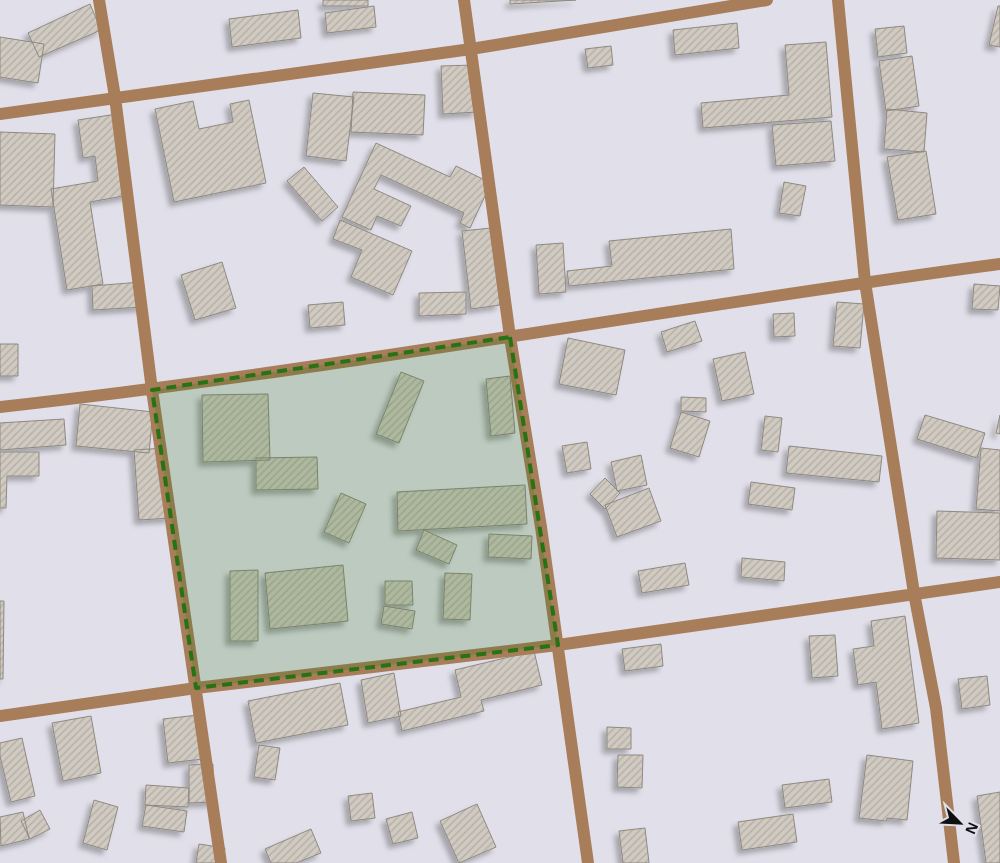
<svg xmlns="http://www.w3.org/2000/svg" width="1000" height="863" viewBox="0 0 1000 863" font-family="'Noto Sans',sans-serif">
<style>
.building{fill:url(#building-hatch);stroke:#8e8981;filter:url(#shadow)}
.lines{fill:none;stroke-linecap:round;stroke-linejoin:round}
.street{stroke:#a87e5a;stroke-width:12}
.marked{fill:#287114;fill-opacity:0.2;stroke:#287114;stroke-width:4;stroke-dasharray:10 6;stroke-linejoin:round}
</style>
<defs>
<pattern id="building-hatch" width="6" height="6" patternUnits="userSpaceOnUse" patternTransform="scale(1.25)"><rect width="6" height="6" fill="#d0cac1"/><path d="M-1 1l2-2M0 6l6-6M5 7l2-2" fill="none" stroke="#b1aca5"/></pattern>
<filter id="shadow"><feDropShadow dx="-4.5" dy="4.5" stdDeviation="2.5" flood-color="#0004"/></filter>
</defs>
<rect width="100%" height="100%" fill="#e1e0ea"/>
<path class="building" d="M 323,0 L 368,0 L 368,6 L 323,6 Z
M 510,0 L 576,0 L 510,4 Z
M 90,4 L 101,30 L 39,57 L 28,33 Z
M 374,6 L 376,27 L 327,33 L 325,13 Z
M 998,6 L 1000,6 L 1000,47 L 989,45 Z
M 298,10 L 301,38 L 232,47 L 229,19 Z
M 737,23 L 739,48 L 675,55 L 673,30 Z
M 904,26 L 907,53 L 878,57 L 875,29 Z
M 0,37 L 44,44 L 38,83 L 0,77 Z
M 826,42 L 832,117 L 703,128 L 701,103 L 789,95 L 785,45 Z
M 611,46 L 613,65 L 588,68 L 585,49 Z
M 912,56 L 919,106 L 886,111 L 879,61 Z
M 474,65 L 477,112 L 443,114 L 441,66 Z
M 353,92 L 425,95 L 423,135 L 351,132 Z
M 313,93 L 354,97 L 346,161 L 306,156 Z
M 249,100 L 266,183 L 174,202 L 155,109 L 193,101 L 199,129 L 233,122 L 230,104 Z
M 887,109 L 927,113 L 924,152 L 884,149 Z
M 117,114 L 129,195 L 90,202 L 103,284 L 67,290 L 51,189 L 98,181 L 95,156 L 83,158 L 78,120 Z
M 831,121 L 835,161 L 776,166 L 772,125 Z
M 0,132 L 55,134 L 53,207 L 0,205 Z
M 376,143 L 450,177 L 456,166 L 491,183 L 470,228 L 460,223 L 464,213 L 381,175 L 374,189 L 411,206 L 401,226 L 377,216 L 371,230 L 342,217 Z
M 926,151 L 936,214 L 898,220 L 887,157 Z
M 304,167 L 338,207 L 322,221 L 287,181 Z
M 784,182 L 806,186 L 800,216 L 779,213 Z
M 340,220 L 412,251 L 393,295 L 351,277 L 362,250 L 333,239 Z
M 491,228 L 500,305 L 471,309 L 462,231 Z
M 731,229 L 734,269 L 569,286 L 567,271 L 612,266 L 609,241 Z
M 563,243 L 566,292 L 539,294 L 536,245 Z
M 222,262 L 236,308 L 195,320 L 181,275 Z
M 141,282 L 143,307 L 93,310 L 92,286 Z
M 974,284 L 1000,286 L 998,310 L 972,309 Z
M 466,292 L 466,314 L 419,316 L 419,293 Z
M 343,302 L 345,325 L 310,328 L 308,305 Z
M 837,302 L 864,304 L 860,348 L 833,346 Z
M 794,313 L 795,336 L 774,337 L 773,314 Z
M 695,321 L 702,341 L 667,352 L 661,332 Z
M 568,338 L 625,350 L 616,395 L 559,384 Z
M 0,344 L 18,344 L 18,376 L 0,376 Z
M 745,352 L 754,394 L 722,401 L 713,359 Z
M 401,372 L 424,381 L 399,443 L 376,434 Z
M 510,376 L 515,433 L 491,436 L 486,379 Z
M 268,394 L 270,460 L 203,462 L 202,395 Z
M 681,397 L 706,398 L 706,412 L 681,411 Z
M 80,404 L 153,412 L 149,453 L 76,446 Z
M 681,412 L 710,421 L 699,457 L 670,448 Z
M 925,415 L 985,433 L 977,458 L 917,439 Z
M 1000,415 L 1000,434 L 996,433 Z
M 765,416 L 782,418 L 778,452 L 761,450 Z
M 64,419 L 66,445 L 0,450 L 0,423 Z
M 587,442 L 591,469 L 567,473 L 562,446 Z
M 789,446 L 882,456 L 879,482 L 786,473 Z
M 165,448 L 171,518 L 139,520 L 134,450 Z
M 981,448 L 1000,450 L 1000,511 L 976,509 Z
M 0,452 L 39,452 L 39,476 L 7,476 L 6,508 L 0,508 Z
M 641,455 L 647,485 L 617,491 L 611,462 Z
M 317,457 L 318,489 L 256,490 L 256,458 Z
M 605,478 L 620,493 L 605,509 L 590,494 Z
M 751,482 L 795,488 L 792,510 L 748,504 Z
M 525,485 L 527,524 L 398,531 L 397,492 Z
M 649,488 L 661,521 L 617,537 L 605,505 Z
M 341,493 L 366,504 L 349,543 L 324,532 Z
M 937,511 L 1000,513 L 1000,560 L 936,558 Z
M 424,530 L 457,545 L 449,564 L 416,550 Z
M 489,534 L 532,536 L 531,559 L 488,557 Z
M 742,558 L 785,562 L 784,581 L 741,577 Z
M 685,563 L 689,585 L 642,593 L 638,571 Z
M 343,565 L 348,621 L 270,629 L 265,573 Z
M 258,570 L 258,641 L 230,641 L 230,571 Z
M 445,573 L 472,574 L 470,620 L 443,619 Z
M 385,581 L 412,581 L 413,605 L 385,605 Z
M 0,601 L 4,601 L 3,679 L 0,679 Z
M 384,606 L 415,611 L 412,629 L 381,624 Z
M 905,616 L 919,723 L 882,729 L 876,682 L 858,685 L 853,649 L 874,646 L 871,621 Z
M 835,635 L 838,676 L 812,678 L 809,636 Z
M 661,644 L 663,666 L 625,671 L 622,649 Z
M 534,651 L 542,685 L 481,700 L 484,711 L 402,731 L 398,712 L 461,697 L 455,670 Z
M 394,673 L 401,716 L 368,723 L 361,680 Z
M 987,676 L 990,705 L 962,709 L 958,679 Z
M 340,683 L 348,725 L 256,743 L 248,701 Z
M 198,715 L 203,759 L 168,763 L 163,719 Z
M 91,716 L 101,773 L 63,781 L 52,723 Z
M 607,727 L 631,728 L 631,749 L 607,749 Z
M 22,738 L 35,796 L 11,802 L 0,756 L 0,743 Z
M 259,745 L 280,748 L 275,780 L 254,777 Z
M 618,755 L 643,755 L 642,788 L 617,787 Z
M 867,755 L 913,761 L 907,820 L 887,818 L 886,821 L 859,818 Z
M 213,764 L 213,802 L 189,803 L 189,765 Z
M 829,779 L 832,802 L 785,808 L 782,785 Z
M 146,785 L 189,788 L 188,807 L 145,805 Z
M 1000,792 L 1000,863 L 986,863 L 977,796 Z
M 372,793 L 375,818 L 351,821 L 348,796 Z
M 94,800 L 118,807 L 107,850 L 83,843 Z
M 477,804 L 496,847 L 459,863 L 440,821 Z
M 146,805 L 187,811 L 184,832 L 142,826 Z
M 40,810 L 50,829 L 30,839 L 21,821 Z
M 23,812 L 29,839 L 1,846 L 0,817 Z
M 412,812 L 418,838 L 393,844 L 386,819 Z
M 793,814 L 797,842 L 742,850 L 738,822 Z
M 645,828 L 649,863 L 623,863 L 619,831 Z
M 311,829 L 321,853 L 296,863 L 271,863 L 265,849 Z
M 199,844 L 225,848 L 222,863 L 196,863 Z"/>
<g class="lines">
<path class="street" d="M 99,0 L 115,97 L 152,390 L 221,863
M 464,0 L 510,337 L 541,527 L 588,863
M 838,0 L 865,282 L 914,593 L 936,708 L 954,863
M 0,114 L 471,49 L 767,0
M 0,407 C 335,370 666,308 1000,264
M 0,716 L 196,688 L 558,645 L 1000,582"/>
</g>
<path class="marked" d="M 510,337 L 558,645 L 196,688 L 152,390 Z"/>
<g transform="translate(960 823) rotate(114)" stroke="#e1e0ea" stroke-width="4" paint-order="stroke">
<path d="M0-4L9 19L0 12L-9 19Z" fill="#0f0f12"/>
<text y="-8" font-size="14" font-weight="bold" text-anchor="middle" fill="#0f0f12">N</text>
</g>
</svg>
